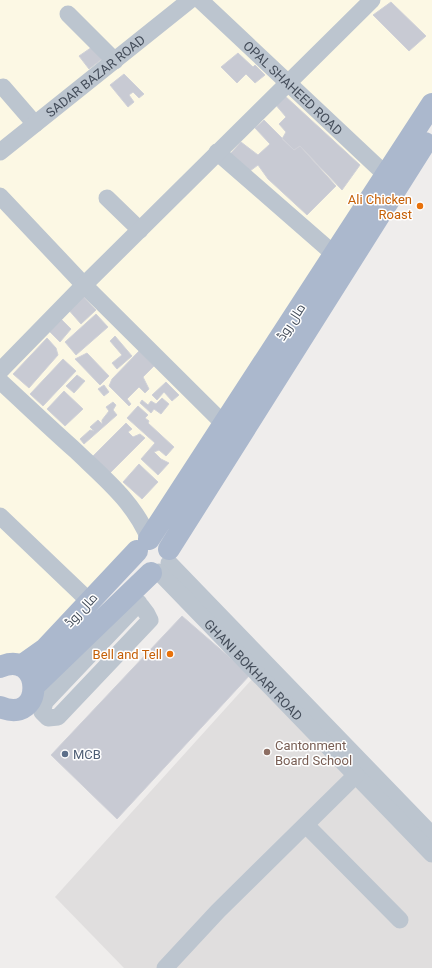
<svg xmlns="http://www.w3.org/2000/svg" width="432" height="968" viewBox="0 0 432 968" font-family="Roboto,Cairo,sans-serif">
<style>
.commercial{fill:#fcf8e4}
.education{fill:#e0dede}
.building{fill:#c8cad3;stroke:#d0d1d8}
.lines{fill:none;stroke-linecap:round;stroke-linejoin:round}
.minor{stroke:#bcc5cf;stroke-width:17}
.major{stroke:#abb8cd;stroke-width:22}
.food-dot{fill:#e8710a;stroke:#fff;stroke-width:1.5}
.education-dot{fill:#8d6e63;stroke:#fff;stroke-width:1.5}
.service-dot{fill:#5c6f8a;stroke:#fff;stroke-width:1.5}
.labels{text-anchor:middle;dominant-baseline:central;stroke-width:3;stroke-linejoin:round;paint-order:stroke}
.street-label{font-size:13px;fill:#444d5a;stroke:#fff}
.food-label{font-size:13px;fill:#c56008;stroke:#fff;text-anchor:end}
.education-label{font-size:13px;fill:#785e54;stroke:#fff;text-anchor:start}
.service-label{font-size:13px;fill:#4e5e75;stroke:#fff;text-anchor:start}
</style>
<rect width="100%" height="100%" fill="#efedec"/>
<path class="commercial" d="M 0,0 L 432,0 L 432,98 L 155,521 L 45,649 L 10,664 L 0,655 Z"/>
<path class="education" d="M 264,666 L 432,837 L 432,968 L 124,968 L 55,897 Z"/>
<path class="building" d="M 391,2 L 426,36 L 409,51 L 373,15 Z
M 95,45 L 106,56 L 89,69 L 79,56 Z
M 238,53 L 253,67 L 255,65 L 265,75 L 255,83 L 246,74 L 237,83 L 221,67 Z
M 124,74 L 144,94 L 139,98 L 133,92 L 129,95 L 134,102 L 128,107 L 110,85 Z
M 284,95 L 360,165 L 342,190 L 300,146 L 294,150 L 282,139 L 286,132 L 279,124 L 286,117 L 275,104 Z
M 264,120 L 294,150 L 300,146 L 336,186 L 307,215 L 268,179 L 258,165 L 250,171 L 230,154 L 241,142 L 258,155 L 270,144 L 255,128 Z
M 81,294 L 96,310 L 81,324 L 67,308 Z
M 96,314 L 108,327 L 76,355 L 65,342 Z
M 61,319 L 71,329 L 60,342 L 49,331 Z
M 115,336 L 132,356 L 117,369 L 112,363 L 122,355 L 110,341 Z
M 47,338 L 56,348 L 58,355 L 29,388 L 13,374 Z
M 139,351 L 154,366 L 143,377 L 149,389 L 145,393 L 139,387 L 127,399 L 131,404 L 129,406 L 109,386 L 112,379 Z
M 87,353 L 109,376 L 100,385 L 75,359 Z
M 63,359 L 76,371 L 43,406 L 30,394 Z
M 77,375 L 85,381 L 74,393 L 66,386 Z
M 166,382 L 179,395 L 172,401 L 164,392 L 157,400 L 152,395 Z
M 104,385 L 109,392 L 104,396 L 98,389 Z
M 64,391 L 83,409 L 65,426 L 47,409 Z
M 162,398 L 169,404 L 161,414 L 154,409 L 151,413 L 140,403 L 142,400 L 148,405 L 151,401 L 156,404 Z
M 113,402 L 116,405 L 113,410 L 117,415 L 84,444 L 80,439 L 90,430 L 94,431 L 90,427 L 98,420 L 102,424 L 102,420 L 109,411 L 106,407 Z
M 138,406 L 148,415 L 145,418 L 149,421 L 148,423 L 174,447 L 166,456 L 159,450 L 154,452 L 161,459 L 169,463 L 158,475 L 141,459 L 155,443 L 127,418 Z
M 126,423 L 132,429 L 128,432 L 133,437 L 140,434 L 145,438 L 110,473 L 93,456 Z
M 139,464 L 158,482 L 142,499 L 123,482 Z
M 182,616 L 250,675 L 117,819 L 51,755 Z"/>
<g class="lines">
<g class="minor">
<path id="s1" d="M 200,0 L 386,175"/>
<path d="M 68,14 L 115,61"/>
<path d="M 3,87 L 35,124"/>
<path id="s2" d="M 0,152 L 190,0"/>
<path d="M 217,152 L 335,255"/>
<path d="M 0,196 L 84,285 L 225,425"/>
<path d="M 107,198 L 140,230"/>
<path d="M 0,371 L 84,285 L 372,0"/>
<path d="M 0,381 C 25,404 50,428 76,451 C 104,478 134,502 149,539"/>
<path d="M 0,516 L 89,601"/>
<path d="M 169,563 L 432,835"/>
<path id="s3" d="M 159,572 L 432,854"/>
<path d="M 128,594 C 137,602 145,608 150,620 L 58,717 L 48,718 L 42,712 L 45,702 L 139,603"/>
<path d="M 306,825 L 400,920"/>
<path d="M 165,968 L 218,911 L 356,775"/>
</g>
<path class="major" d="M 149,539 L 432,104
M 169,549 L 425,143
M 21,666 L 45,649 L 137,551
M 0,667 C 43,648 46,726 0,707
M 35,685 L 151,573"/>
</g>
<g class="food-dot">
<circle cx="420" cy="206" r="4"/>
<circle cx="170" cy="654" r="4"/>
</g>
<circle class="education-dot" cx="267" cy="752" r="4"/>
<circle class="service-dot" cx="65" cy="754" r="4"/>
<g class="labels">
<g class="street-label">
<text stroke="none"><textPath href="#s2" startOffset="122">SADAR BAZAR ROAD</textPath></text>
<text stroke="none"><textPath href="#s1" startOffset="128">OPAL SHAHEED ROAD</textPath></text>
<text transform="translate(291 322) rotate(-57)">مال روڈ</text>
<text transform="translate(81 610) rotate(-47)">مال روڈ</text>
<text stroke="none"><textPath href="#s3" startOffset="136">GHANI BOKHARI ROAD</textPath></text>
</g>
<g class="food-label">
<text x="412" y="199">Ali Chicken<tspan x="412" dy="15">Roast</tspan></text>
<text x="162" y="654">Bell and Tell</text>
</g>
<g class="education-label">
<text x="275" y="745">Cantonment<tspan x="275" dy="15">Board School</tspan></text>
</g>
<g class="service-label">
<text x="73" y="754">MCB</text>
</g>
</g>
</svg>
